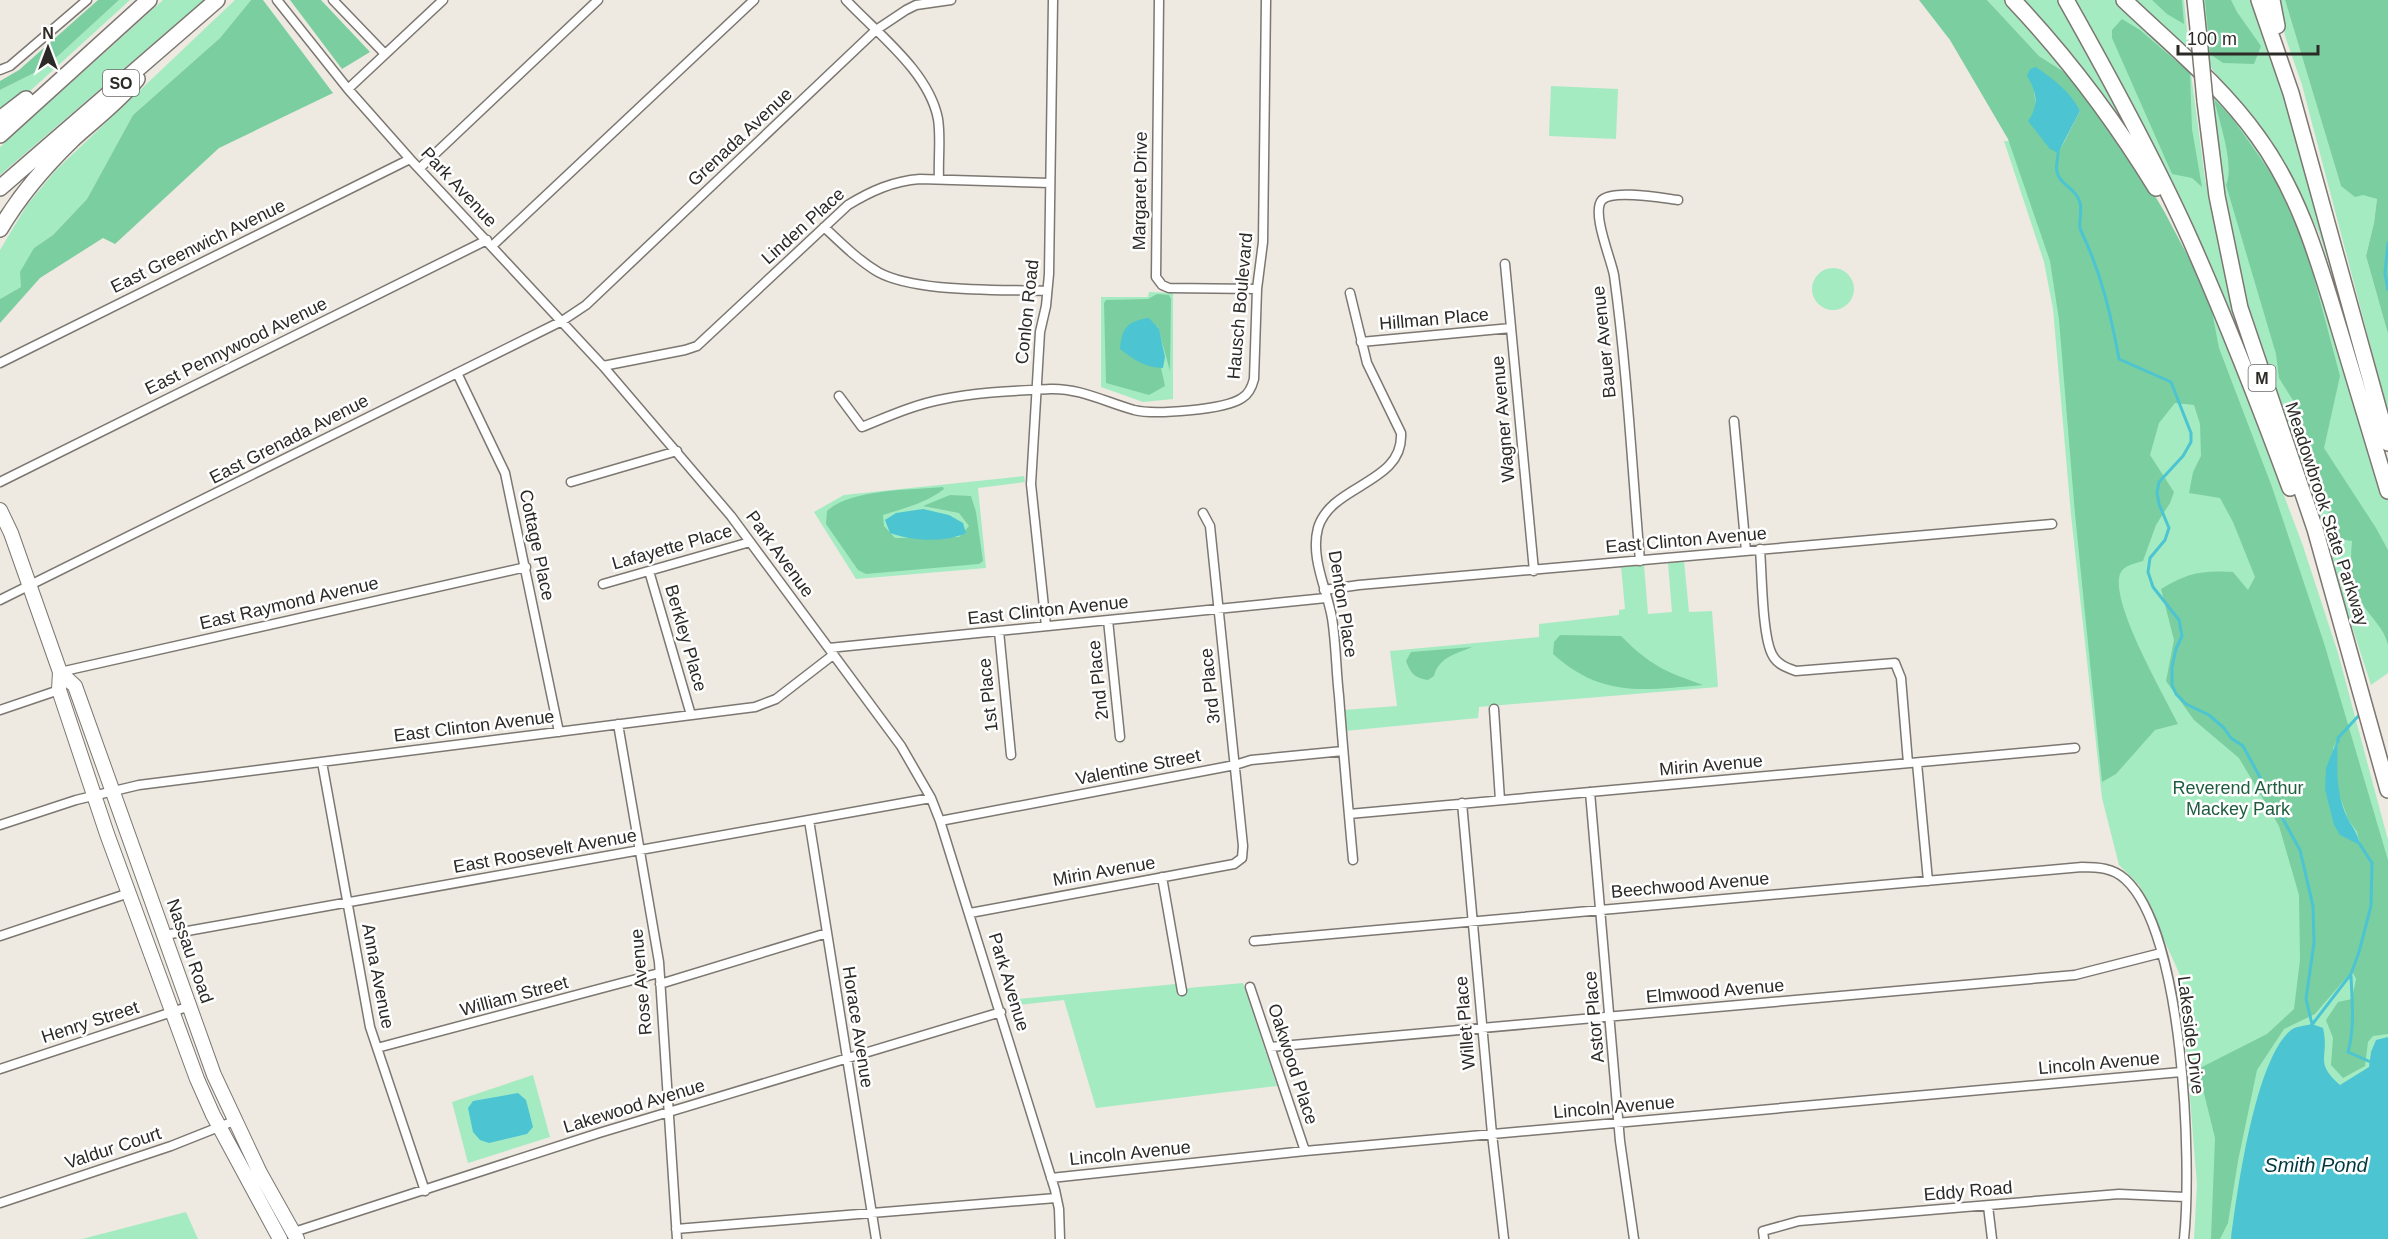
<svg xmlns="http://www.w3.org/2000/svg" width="2388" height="1239" viewBox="0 0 2388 1239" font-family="Arial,sans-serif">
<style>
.green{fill:#a5ebc2}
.forest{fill:#7bce9f;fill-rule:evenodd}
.water{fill:#4cc4d2}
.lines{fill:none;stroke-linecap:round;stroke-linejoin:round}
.stream{stroke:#4cc4d2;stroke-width:3}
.street-casing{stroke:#7c7771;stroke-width:11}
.primary-casing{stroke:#7c7771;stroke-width:16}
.highway-casing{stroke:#7c7771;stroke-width:18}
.street{stroke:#fff;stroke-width:8}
.primary{stroke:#fff;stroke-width:14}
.highway{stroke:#fff;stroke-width:15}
.highway-bridge-casing{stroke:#7c7771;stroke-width:18;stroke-linecap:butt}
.highway-bridge{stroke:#fff;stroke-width:15}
.labels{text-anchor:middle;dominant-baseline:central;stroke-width:5;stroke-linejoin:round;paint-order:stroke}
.shield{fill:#fff;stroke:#6b6a68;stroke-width:1.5}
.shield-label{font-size:16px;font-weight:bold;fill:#2c2a27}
.street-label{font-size:18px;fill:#2c2a27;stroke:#fff}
.park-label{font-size:18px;fill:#1f5d3e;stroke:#fff}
.water-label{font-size:20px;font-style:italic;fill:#003a40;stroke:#fff}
</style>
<rect width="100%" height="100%" fill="#eee9e1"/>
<path class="green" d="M 119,0 L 130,0 L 7,112 L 0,116 L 0,90 L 46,67 Z
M 163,0 L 204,0 L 0,175 L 0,147 Z
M 235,0 L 251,0 L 220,38 L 133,115 L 87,199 L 53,235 L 34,248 L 21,287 L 0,299 L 0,250 L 27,205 L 56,170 Z
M 1987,0 L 2007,0 L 2077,80 L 2039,56 Z
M 2021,0 L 2061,0 L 2127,124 L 2122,126 Z
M 2072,0 L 2121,0 L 2190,66 L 2205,179 L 2230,293 L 2262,392 Z
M 2135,0 L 2184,0 L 2189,50 L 2139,3 Z
M 2201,0 L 2254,0 L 2288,100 L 2338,282 L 2337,290 L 2319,233 L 2279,153 L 2208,64 Z
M 2278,0 L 2285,0 L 2341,186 L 2377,199 L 2374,223 L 2366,256 L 2388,334 L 2388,413 L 2302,85 L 2285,36 Z
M 1551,86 L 1618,89 L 1616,139 L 1549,136 Z
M 2210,88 L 2271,163 L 2303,224 L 2388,500 L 2388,673 L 2371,685 L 2315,512 L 2271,387 L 2234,259 L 2214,136 Z
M 2004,141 L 2122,145 L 2209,296 L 2303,546 L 2338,653 L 2388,840 L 2388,1239 L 2194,1239 L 2197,1185 L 2180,975 L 2139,885 L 2119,865 L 2102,798 L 2071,515 L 2053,309 L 2044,262 Z
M1812 289a21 21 0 1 1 42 0a21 21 0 1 1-42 0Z
M 1149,292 L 1173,293 L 1173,399 L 1143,402 L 1101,387 L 1101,297 L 1148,297 Z
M 1024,476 L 1025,482 L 978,488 L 986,568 L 856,579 L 814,512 L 844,495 Z
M 1684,561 L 1689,612 L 1712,611 L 1718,687 L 1479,707 L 1478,718 L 1345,731 L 1344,710 L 1397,706 L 1390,651 L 1539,637 L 1539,624 L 1619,615 L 1619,610 L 1625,609 L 1621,566 L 1644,565 L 1648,614 L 1672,612 L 1668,563 Z
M 1243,983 L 1277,1086 L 1096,1108 L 1064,1000 L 1010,1006 L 1008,1000 L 1176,984 L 1177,989 Z
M 533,1075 L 550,1137 L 468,1163 L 452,1102 Z
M 186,1212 L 198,1239 L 82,1239 Z"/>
<path class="forest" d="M 98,0 L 119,0 L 46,67 L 0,90 L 0,81 L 19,70 Z
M 251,0 L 263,0 L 333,93 L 219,148 L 115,244 L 103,238 L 40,278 L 0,323 L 0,299 L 21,287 L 20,272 L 34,248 L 53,235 L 87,199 L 133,115 L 220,38 Z
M 290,0 L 321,0 L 370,52 L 342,69 Z
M 1919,0 L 1987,0 L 2039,56 L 2077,80 L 2121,139 L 2164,211 L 2209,296 L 2219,348 L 2272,487 L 2324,643 L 2388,860 L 2388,1034 L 2373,1036 L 2368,1042 L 2365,1066 L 2343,1078 L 2331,1065 L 2333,1038 L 2326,1020 L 2338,1002 L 2352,999 L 2356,979 L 2352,971 L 2315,1014 L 2284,1029 L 2257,1070 L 2238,1161 L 2228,1223 L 2220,1239 L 2211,1239 L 2215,1138 L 2198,1069 L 2267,1034 L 2294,1009 L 2300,960 L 2299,895 L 2279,826 L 2239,758 L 2194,720 L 2166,681 L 2174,640 L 2161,589 C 2187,573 2202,570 2233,572 L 2248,590 L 2255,577 L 2233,522 L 2220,498 L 2189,493 L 2193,472 L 2201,456 L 2200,424 L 2194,405 L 2175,403 L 2159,423 L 2150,455 L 2174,492 L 2170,503 L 2156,525 L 2143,561 C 2134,564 2124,565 2120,574 C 2110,603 2164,695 2178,724 L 2155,730 L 2116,774 L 2102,782 L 2075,514 L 2059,320 L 2050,261 L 2008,139 L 1950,40 ZM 2034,88 L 2080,111 L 2061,148 L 2036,110 ZM 2338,739 L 2336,767 L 2339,794 L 2348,819 L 2357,832 L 2360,844 L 2334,825 L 2333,748 Z
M 2152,0 L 2182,0 L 2184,24 L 2167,14 Z
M 2205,0 L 2231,0 L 2237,12 L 2261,46 L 2254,64 L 2223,63 L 2210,54 Z
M 2285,0 L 2388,0 L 2388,334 L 2366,256 L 2374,223 L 2377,199 L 2363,195 L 2355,197 L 2341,186 Z
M 2122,19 L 2140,30 L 2190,73 L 2192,129 L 2202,187 L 2192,178 L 2172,174 L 2112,38 L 2112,30 Z
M 2214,99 L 2233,119 L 2275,179 L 2305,244 L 2340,376 L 2324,448 L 2376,528 L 2388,550 L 2388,645 C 2384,628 2372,619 2363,605 C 2350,586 2350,563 2352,541 L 2334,538 L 2329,514 L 2307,453 L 2294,402 L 2279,378 L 2276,354 L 2226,185 C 2235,165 2219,121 2214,99 Z
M 1157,294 L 1169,295 L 1171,299 L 1170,371 L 1158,327 L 1144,324 L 1160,363 L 1165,386 L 1149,395 L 1106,383 L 1104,303 L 1106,300 L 1148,299 Z
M 943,487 L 944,489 C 926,503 905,508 883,515 L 884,526 L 895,538 L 959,537 L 969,526 L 959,513 L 923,506 L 950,495 L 971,496 L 976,512 L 983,561 L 979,564 L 866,574 L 858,570 L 826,524 L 827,511 C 851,489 910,490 943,487 Z
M 1560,635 L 1621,636 C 1651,666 1664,671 1703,685 C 1643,690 1602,698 1553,654 L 1554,642 Z
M 1472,647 C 1456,654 1439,657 1434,676 L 1428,680 C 1415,678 1411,674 1406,661 L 1411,652 Z"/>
<path class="water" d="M 2036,67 C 2054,80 2070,91 2080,111 L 2058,153 L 2050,149 L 2028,121 C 2039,106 2037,92 2027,76 L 2030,69 Z
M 1149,318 L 1159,329 L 1165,357 L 1163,368 C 1146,368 1133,359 1120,349 C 1122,328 1127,321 1149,318 Z
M 923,509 L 949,515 L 963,523 L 966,533 C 944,543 912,541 890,533 L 885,520 L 896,513 Z
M 2338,738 C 2337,765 2335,794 2348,819 C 2353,828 2358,834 2360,845 L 2340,835 L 2334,825 L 2325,789 L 2326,768 Z
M 2312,1024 L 2323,1028 C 2330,1058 2313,1061 2340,1085 L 2369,1067 L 2371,1052 L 2376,1040 L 2388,1037 L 2388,1239 L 2231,1239 C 2237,1192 2255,1061 2290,1031 C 2295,1026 2305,1026 2312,1024 Z
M 518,1093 L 526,1100 L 533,1127 L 527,1134 L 489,1143 L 480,1140 L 473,1132 L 468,1108 L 473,1101 Z"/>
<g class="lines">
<path class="stream" d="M 2058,149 C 2059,156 2055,165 2057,172 C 2060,185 2075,188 2079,200 C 2084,210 2077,223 2081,231 C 2101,272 2111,315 2119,359 L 2171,382 L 2191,433 L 2191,442 L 2183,456 L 2159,482 L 2157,493 L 2159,504 L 2169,528 L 2165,540 L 2150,558 L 2148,572 L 2153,587 L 2179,620 L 2182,636 L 2176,649 L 2172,667 L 2172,685 L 2176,694 L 2186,704 L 2209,715 L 2224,728 L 2231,738 L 2243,746 L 2268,792
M 2388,243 L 2385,273 L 2388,290
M 2338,742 L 2338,738 L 2362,712
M 2278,810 L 2300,850 L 2313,906 L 2314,943 L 2306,999 L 2312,1024
M 2351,976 C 2352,1001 2355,1027 2348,1052 L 2373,1063
M 2311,1026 L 2351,974 L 2359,952 L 2371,906 L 2372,863 L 2359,843"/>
<g class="street-casing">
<path id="street" d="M 277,0 L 348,89 L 410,159 L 603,366 L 731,516 L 901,746 L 931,798 L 940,821 L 1055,1190 L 1059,1209 L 1060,1239
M 333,0 L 385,54
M 846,0 C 878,34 929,72 938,119 C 941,138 938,160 939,179
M 1159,0 L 1156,277 L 1162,285 L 1169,288 L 1257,289
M 0,70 L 10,66 L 87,0
M 348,89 L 443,0
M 420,168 L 598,0
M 824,227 C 841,243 858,260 878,272 C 916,293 1001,289 1047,291
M 492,246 L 754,0
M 1505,264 L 1534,571
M 1350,293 L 1367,363 L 1401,433 C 1404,484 1331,484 1318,528 C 1310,558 1327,589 1332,618 C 1336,643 1336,670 1339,696 C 1343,750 1348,805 1353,860
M 1361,342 L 1511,328
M 0,363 L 410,159
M 603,366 L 685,350 L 697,346 L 848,205 C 871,191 893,181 920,179 L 1050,183
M 457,373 L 505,473 L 559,732
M 839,396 L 862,427 C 889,416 916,404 944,399 C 978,392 1015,391 1050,389 C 1080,388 1105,402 1134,410 C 1154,415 1225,410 1242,398 C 1249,394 1252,387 1254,379 L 1257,289 L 1263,242 L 1266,0
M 1734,421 L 1746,551
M 0,482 L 487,240
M 571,482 L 677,451
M 1760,549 C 1762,573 1762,639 1773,656 C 1778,665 1788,668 1796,671 L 1895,663 L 1901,678 L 1908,763
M 1640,561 C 1632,466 1627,369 1614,275 C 1611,259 1591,212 1602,200 C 1613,189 1662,198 1678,200
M 649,571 L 691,715
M 603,584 L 750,542
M 1324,590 L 1359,585 L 2052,524
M 0,600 L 562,321 L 586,305 L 876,30 L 906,10 L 916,5 L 951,0
M 1108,620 L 1120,737
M 1046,626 L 1031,484 L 1040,332 L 1046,306 L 1049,274 L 1053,0
M 999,631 L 1011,755
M 829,648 L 1326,598
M 60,672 L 526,567
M 1494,709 L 1500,800
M 0,710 L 59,690
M 618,724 L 659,962 L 677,1239
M 322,762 L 370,1027 L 425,1191
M 1917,763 L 1928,881
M 1590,792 L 1620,1141 L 1634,1239
M 1462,803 L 1492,1134 L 1504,1239
M 1349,814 L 2075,748
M 809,820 L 876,1239
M 940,821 L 1235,765 L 1251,760 L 1343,751
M 0,825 L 76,800 L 139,785 L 755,707 L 776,699 L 833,655
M 1162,877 L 1182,991
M 970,913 L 1234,864 L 1242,858 L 1243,846 L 1210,526 L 1203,513
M 165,935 L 931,798
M 0,936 L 129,893
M 1254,941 L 2082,867 C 2098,867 2113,868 2125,879 C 2184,932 2192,1162 2184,1239
M 660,984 L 827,933
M 1250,987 L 1305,1151
M 1270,1047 L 2075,975 L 2161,953
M 377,1048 L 659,973
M 0,1069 L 190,1006
M 1051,1178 L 1305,1151 L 2181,1072
M 0,1203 L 171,1146 L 234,1121
M 1988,1206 L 1992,1239
M 676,1229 L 1056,1198
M 291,1233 L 599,1133 L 1001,1012
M 1764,1239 L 1763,1231 L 1799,1221 L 2119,1194 L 2185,1197"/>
</g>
<g class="primary-casing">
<path id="primary" d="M 0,510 L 11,533 L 60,672 L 59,690 L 107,834 L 197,1079 L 213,1115 L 280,1239
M 60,672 L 75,686 L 214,1075 L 260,1173 L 297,1239"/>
</g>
<g class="highway-casing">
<path id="highway" d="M 2013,0 C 2067,57 2115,121 2156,188
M 2066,0 C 2110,78 2153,157 2190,239 C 2226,320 2259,404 2290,488
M 2124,0 C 2170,44 2221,85 2258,137 C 2299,193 2318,259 2338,325 C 2355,380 2371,436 2388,491
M 2195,0 L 2199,38
M 2259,0 L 2291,93 L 2388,443
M 2272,0 L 2277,26
M 2205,101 L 2217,196 L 2240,308 L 2315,529 L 2388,790
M 0,119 L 26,99
M 0,135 L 149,0
M 0,188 L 217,0
M 0,229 C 20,195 45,166 73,139 C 95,119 118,102 137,79"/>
</g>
<use href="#street" class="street"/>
<use href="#primary" class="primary"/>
<use href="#highway" class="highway"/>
<g class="highway-bridge-casing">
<path id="highway-bridge" d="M 2199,38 L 2205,101"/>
</g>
<use href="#highway-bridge" class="highway-bridge"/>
</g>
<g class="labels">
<g class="shield">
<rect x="103" y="70" width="36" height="26" rx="4.5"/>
<rect x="2248.5" y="365" width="27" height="26" rx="4.5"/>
</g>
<g class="shield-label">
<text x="121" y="83">SO</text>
<text x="2262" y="378">M</text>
</g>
<g class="street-label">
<text transform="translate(740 137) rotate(-43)">Grenada Avenue</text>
<text transform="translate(459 187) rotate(47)">Park Avenue</text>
<text transform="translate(1140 191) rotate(-89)">Margaret Drive</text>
<text transform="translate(803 226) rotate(-42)">Linden Place</text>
<text transform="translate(198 246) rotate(-26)">East Greenwich Avenue</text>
<text transform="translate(1240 306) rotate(-85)">Hausch Boulevard</text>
<text transform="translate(1027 312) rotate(-84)">Conlon Road</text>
<text transform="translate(1434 319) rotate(-5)">Hillman Place</text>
<text transform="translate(1604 342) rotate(-96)">Bauer Avenue</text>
<text transform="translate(236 346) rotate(-26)">East Pennywood Avenue</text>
<text transform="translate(1503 419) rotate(-95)">Wagner Avenue</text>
<text transform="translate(289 439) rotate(-27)">East Grenada Avenue</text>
<text transform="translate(2327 514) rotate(72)">Meadowbrook State Parkway</text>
<text transform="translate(1686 540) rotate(-5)">East Clinton Avenue</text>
<text transform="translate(537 545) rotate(78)">Cottage Place</text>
<text transform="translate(672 547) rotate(-16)">Lafayette Place</text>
<text transform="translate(780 554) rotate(54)">Park Avenue</text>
<text transform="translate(289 603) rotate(-13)">East Raymond Avenue</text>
<text transform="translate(1343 604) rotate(81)">Denton Place</text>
<text transform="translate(1048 610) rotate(-6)">East Clinton Avenue</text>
<text transform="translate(686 638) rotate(74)">Berkley Place</text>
<text transform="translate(1098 680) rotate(-96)">2nd Place</text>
<text transform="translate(1210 686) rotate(-96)">3rd Place</text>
<text transform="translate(988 695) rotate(-96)">1st Place</text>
<text transform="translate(474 726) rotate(-7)">East Clinton Avenue</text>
<text transform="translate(1711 765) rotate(-5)">Mirin Avenue</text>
<text transform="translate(1138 767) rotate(-11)">Valentine Street</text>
<text transform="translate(545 851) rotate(-10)">East Roosevelt Avenue</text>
<text transform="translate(1104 871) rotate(-10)">Mirin Avenue</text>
<text transform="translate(1690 885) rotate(-5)">Beechwood Avenue</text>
<text transform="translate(190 951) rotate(71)">Nassau Road</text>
<text transform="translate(378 976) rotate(79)">Anna Avenue</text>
<text transform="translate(641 982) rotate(-95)">Rose Avenue</text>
<text transform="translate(1009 982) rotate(73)">Park Avenue</text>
<text transform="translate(1715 991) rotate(-5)">Elmwood Avenue</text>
<text transform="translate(514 996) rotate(-15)">William Street</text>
<text transform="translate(1594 1017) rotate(-95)">Astor Place</text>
<text transform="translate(90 1022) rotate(-18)">Henry Street</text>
<text transform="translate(1465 1023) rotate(-95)">Willet Place</text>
<text transform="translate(858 1027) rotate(81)">Horace Avenue</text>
<text transform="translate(2191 1035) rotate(83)">Lakeside Drive</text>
<text transform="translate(2099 1063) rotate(-5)">Lincoln Avenue</text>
<text transform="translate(1293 1064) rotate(72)">Oakwood Place</text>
<text transform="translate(634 1106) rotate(-17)">Lakewood Avenue</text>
<text transform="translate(1614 1107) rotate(-5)">Lincoln Avenue</text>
<text transform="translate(113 1148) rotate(-18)">Valdur Court</text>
<text transform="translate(1130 1153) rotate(-6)">Lincoln Avenue</text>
<text transform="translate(1968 1191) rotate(-5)">Eddy Road</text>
</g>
<g class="park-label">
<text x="2238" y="788">Reverend Arthur<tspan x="2238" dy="21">Mackey Park</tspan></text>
</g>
<g class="water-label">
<text x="2316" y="1165">Smith Pond</text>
</g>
</g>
<g transform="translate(48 48)" stroke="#ffffff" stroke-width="4.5" paint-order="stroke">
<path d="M0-4.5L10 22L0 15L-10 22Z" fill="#2c2a27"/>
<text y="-9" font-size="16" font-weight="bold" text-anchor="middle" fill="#2c2a27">N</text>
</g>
<path d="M2178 45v9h140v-9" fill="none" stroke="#2c2a27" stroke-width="3"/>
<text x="2187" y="45" font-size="18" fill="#2c2a27" stroke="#ffffff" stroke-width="4.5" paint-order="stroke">100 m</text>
</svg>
